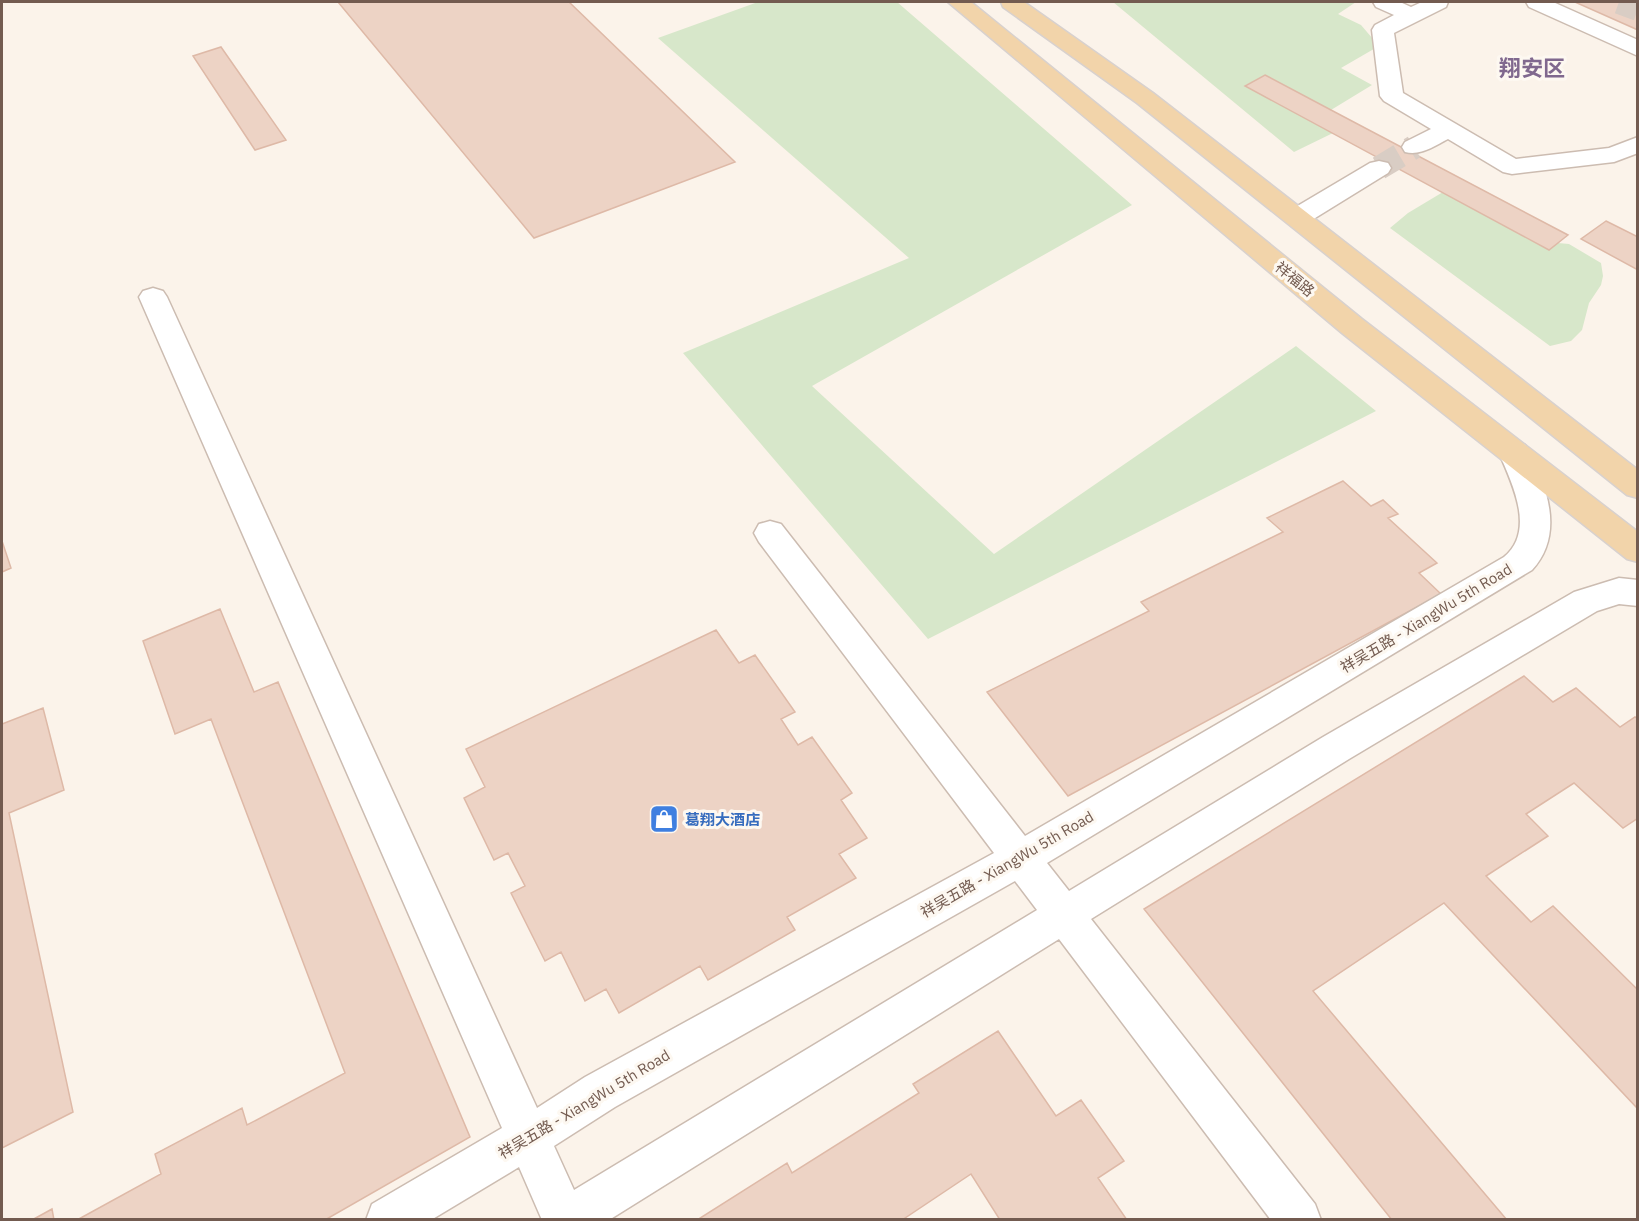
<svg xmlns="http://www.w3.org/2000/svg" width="1639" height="1221" viewBox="0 0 1639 1221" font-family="'IBM Plex Sans','Noto Sans SC',sans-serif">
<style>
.green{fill:#d7e7ca}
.building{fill:#edd3c5;stroke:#deb9a7;stroke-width:1.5}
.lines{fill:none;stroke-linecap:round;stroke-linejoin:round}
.minor-tunnel{stroke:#d9cdc4;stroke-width:24;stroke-dasharray:24 12;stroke-linecap:butt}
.minor-casing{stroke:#ccbcb1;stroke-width:3}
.major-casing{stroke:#d8d1ce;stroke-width:3}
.minor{fill:#fff;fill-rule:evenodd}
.major{fill:#f2d4aa;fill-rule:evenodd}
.labels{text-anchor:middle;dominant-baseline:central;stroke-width:6;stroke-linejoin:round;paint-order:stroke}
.street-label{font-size:15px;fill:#735b50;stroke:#fdf8f1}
.shop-label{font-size:15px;font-weight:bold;fill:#366cbe;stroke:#fdf8f1;text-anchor:start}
.far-town-label{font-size:22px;font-weight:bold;fill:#80688e;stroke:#fdf8f1}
</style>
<rect width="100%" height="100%" fill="#fbf3ea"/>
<path class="green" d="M 758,2 L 897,2 L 1132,205 L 812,386 L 994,554 L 1296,346 L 1376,411 L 928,639 L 683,353 L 909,258 L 658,38 Z
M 1113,2 L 1356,2 L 1338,14 L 1361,25 L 1379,46 L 1341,68 L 1372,85 L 1331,110 L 1265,75 L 1246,85 L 1333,133 L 1294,152 Z
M 1443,192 L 1549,249 L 1558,243 L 1569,244 L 1601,263 L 1603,276 L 1601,285 L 1589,303 L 1582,330 L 1571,341 L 1550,346 L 1390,228 L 1408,213 Z"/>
<path class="building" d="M 338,2 L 569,2 L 735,162 L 534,238 Z
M 1579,2 L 1638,2 L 1638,30 L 1577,3 Z
M 221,47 L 286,140 L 255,150 L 193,56 Z
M 1265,75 L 1331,110 L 1568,235 L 1549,250 L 1245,86 Z
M 1606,221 L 1638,237 L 1638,270 L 1581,239 Z
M 1343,481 L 1371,506 L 1383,500 L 1398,514 L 1388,518 L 1437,563 L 1419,573 L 1441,594 L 1068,796 L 987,692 L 1149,611 L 1141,602 L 1283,532 L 1267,518 Z
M 2,541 L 11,568 L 2,572 Z
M 220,609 L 254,692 L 278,682 L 470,1137 L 325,1220 L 77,1220 L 161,1174 L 155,1154 L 242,1108 L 247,1125 L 345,1073 L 211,719 L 175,734 L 143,641 Z
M 716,630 L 739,663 L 755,655 L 795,712 L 781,719 L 798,745 L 812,737 L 852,793 L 841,800 L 867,838 L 839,854 L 856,878 L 787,917 L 795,930 L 708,980 L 700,966 L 619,1013 L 606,989 L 585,1001 L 561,952 L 545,961 L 511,893 L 525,886 L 508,853 L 494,860 L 464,798 L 485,787 L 466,749 Z
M 1524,676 L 1553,702 L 1576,688 L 1620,727 L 1635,717 L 1638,719 L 1638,818 L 1623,828 L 1574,783 L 1526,814 L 1548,836 L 1486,876 L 1531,922 L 1553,906 L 1638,990 L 1638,1109 L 1444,903 L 1313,991 L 1507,1220 L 1392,1220 L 1144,909 Z
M 43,708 L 64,790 L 9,813 L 73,1112 L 2,1148 L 2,724 Z
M 998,1031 L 1056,1116 L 1081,1100 L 1124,1161 L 1098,1178 L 1127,1220 L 1000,1220 L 971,1174 L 902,1220 L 697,1220 L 787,1163 L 792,1173 L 919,1093 L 913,1084 Z
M 52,1209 L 54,1220 L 32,1220 Z"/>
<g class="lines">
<path class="minor-tunnel" d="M 1619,2 L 1638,9
M 1379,168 L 1414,147"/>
<g class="minor-casing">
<path id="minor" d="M 1373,2 L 1400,2 L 1411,7 L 1422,2 L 1448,2 L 1446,7 L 1394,33 L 1403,93 L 1516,159 L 1609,148 L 1638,137 L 1638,153 L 1614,162 L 1512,174 L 1503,172 L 1448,139 C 1434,146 1421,156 1405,152 L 1402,147 L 1405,142 L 1431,129 L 1384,101 L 1380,96 L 1372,30 L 1375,25 L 1394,15 L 1376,7 Z
M 1526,2 L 1553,2 L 1638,40 L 1638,56 L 1529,7 Z
M 1379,161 L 1388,163 L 1391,168 L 1388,173 L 1307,223 L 1298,225 L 1289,223 L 1285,217 L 1289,211 L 1370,163 Z
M 153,288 L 163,291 L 167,297 L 537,1108 L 585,1077 L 994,853 L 759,542 L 754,533 L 759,524 L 770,521 L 781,524 L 1025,836 L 1504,557 C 1536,531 1512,483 1499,453 L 1503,445 L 1514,442 L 1525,445 C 1546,483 1566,533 1532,570 L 1047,863 L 1069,891 L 1323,737 L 1574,592 L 1619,578 L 1638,580 L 1638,606 L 1619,604 L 1597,611 L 1349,759 L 1091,919 L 1315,1204 L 1321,1220 L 1271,1220 L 1059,939 L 609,1220 L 542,1220 L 519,1167 L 431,1220 L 366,1220 L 372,1204 L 502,1128 L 139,297 L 143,291 ZM 1015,881 L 1037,910 L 574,1190 L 554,1146 L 615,1107 Z"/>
</g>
<g class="major-casing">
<path id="major" d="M 948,2 L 971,2 L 1362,319 L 1638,532 L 1638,562 L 1627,559 L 1342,333 Z
M 1001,2 L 1024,2 L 1153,93 L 1638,470 L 1638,498 L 1627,495 L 1137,103 L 1003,7 Z"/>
</g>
<use href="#minor" class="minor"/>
<use href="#major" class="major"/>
</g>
<defs>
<g id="shop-square" transform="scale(1.5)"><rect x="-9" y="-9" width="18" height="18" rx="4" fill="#3f7fe0" stroke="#fdf8f1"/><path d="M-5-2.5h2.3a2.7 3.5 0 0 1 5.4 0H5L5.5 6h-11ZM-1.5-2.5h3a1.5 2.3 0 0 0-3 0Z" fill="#fff"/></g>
</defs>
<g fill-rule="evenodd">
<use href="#shop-square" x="664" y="819"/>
</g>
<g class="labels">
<g class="street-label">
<text transform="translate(1295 279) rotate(39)">祥福路</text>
<text transform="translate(1426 618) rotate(-31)">祥吴五路 - XiangWu 5th Road</text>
<text transform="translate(1007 864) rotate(-30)">祥吴五路 - XiangWu 5th Road</text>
<text transform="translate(584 1104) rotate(-31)">祥吴五路 - XiangWu 5th Road</text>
</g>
<g class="shop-label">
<text x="685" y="819">葛翔大酒店</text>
</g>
<g class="far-town-label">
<text x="1532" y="67">翔安区</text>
</g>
</g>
<rect width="1639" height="1221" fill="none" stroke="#735b50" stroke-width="6"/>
</svg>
